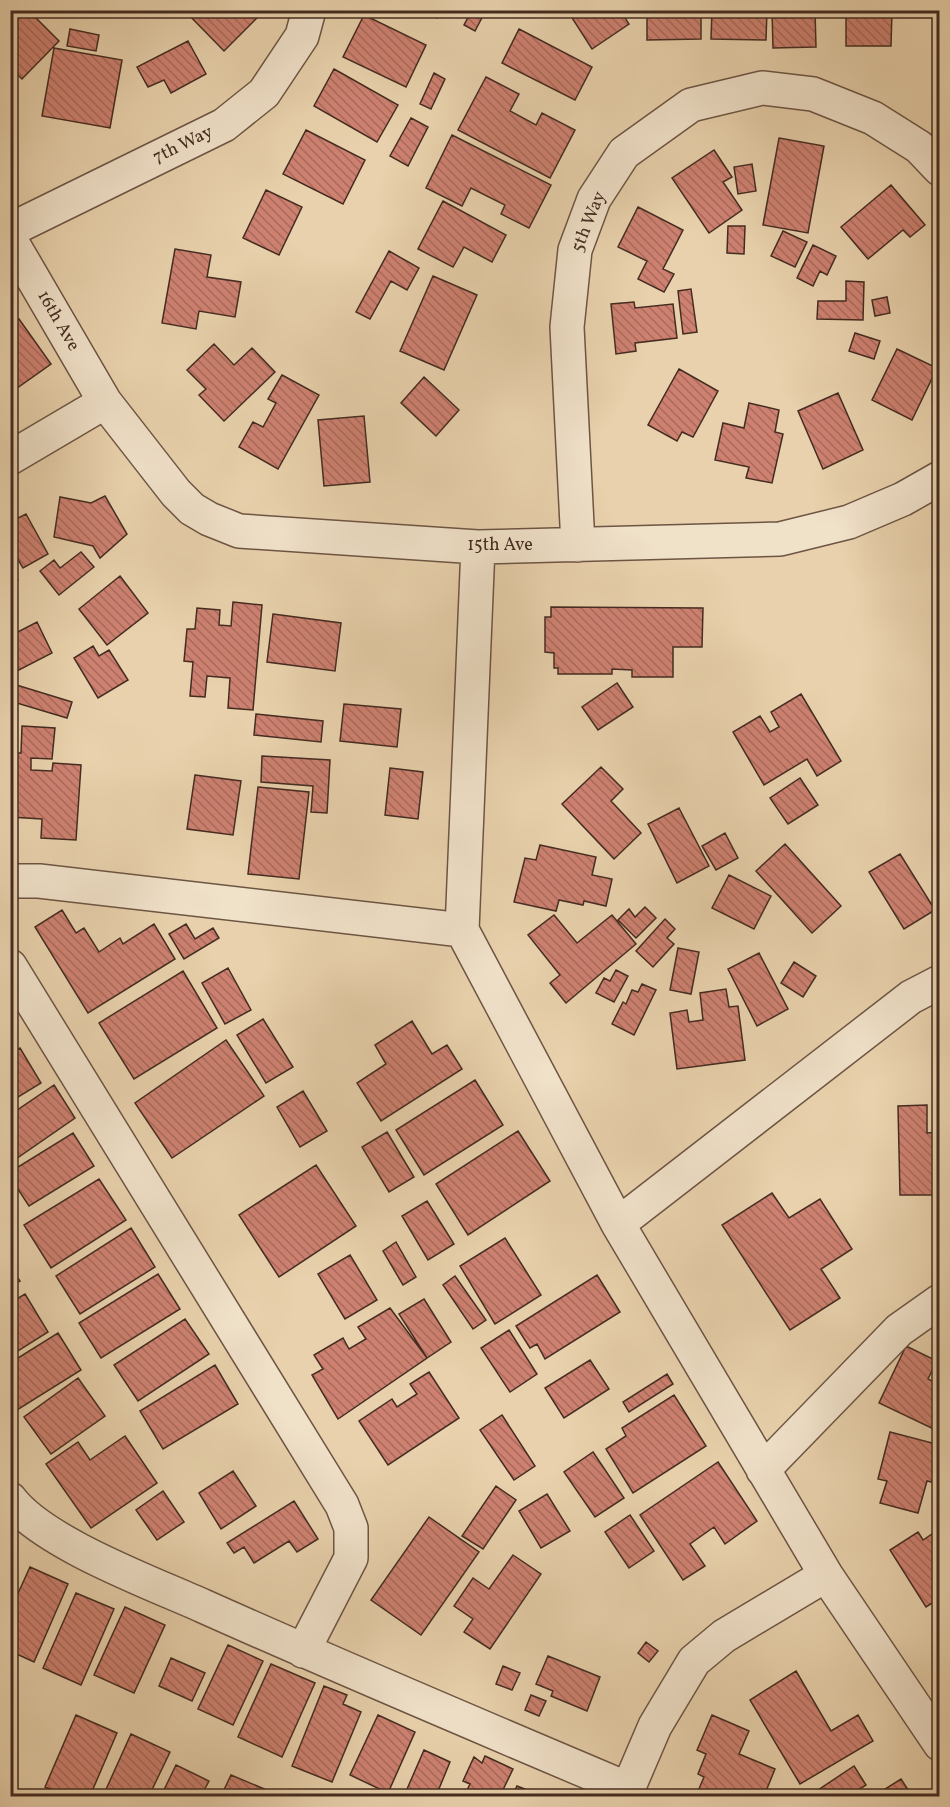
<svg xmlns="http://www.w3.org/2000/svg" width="950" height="1807" viewBox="0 0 950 1807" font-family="Vollkorn,serif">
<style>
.building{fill:url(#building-back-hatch);stroke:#442c21;stroke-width:1.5}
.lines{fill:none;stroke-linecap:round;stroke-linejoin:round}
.minor-casing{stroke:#6d5544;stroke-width:36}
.minor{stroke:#f0e1c9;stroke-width:33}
.labels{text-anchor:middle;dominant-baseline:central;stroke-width:4.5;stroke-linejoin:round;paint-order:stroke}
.street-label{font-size:18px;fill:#442c21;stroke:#f0e1c9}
</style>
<defs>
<pattern id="building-back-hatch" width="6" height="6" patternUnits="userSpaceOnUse" patternTransform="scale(1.5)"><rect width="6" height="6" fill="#ce8171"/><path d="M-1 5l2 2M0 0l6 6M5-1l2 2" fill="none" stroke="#a96a5c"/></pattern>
</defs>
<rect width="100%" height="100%" fill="#e8d1ac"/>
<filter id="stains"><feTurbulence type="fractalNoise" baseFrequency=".00333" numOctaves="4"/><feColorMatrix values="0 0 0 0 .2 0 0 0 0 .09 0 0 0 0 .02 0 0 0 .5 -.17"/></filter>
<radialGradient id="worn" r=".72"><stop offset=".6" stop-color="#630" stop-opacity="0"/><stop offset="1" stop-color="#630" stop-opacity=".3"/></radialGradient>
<path class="building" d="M 10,10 L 28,10 L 59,41 L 22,79 L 10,67 Z
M 184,10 L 260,10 L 262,13 L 224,51 Z
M 422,10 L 441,10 L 437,18 Z
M 472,10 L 486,10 L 475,31 L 464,25 Z
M 567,10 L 620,10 L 629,24 L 592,49 Z
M 647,10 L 701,10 L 701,39 L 647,40 Z
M 712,10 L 767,10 L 766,40 L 711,39 Z
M 772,10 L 815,10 L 816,47 L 773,48 Z
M 846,10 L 892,10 L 891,46 L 846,46 Z
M 364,15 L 426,45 L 406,87 L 343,57 Z
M 70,29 L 99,35 L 96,51 L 67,46 Z
M 519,29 L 592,67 L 575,100 L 502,63 Z
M 188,41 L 206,74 L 171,93 L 164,80 L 148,87 L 137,67 Z
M 54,48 L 122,60 L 110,128 L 42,116 Z
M 334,69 L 398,105 L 377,142 L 314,106 Z
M 434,73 L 445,79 L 431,109 L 420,104 Z
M 486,77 L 519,94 L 510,111 L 536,125 L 542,113 L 575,130 L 550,178 L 458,130 Z
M 411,118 L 428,127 L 408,166 L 390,156 Z
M 306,130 L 365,160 L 343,204 L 283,174 Z
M 452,135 L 551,185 L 529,228 L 501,214 L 505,205 L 471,188 L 462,206 L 426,188 Z
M 779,138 L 824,146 L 808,233 L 763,225 Z
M 714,150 L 732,177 L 723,182 L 742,210 L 709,233 L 672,178 Z
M 752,164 L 756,191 L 738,194 L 734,167 Z
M 891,185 L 925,225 L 910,237 L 903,230 L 868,259 L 841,227 Z
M 266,190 L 302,207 L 279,255 L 243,238 Z
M 443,201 L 506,235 L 492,262 L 464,247 L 453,267 L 418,249 Z
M 638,207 L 683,230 L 663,269 L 674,274 L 664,292 L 638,279 L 647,261 L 618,247 Z
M 728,226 L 745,226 L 744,254 L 727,253 Z
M 783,231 L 807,242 L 795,267 L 771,256 Z
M 813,245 L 836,256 L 827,275 L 820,271 L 813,286 L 797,278 Z
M 175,249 L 211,255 L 207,277 L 241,282 L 235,317 L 199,311 L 196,329 L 162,323 Z
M 389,251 L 419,268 L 407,290 L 391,281 L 370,319 L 356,312 Z
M 433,276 L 477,295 L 444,370 L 400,351 Z
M 846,281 L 864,282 L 863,320 L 817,319 L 818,301 L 846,301 Z
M 691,289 L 697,332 L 683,334 L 678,291 Z
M 887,297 L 890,313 L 875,316 L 872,300 Z
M 634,302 L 635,308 L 673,304 L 677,338 L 635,343 L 636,351 L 616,354 L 611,304 Z
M 19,319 L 51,364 L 10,393 L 10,325 Z
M 855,333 L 880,341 L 874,359 L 849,351 Z
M 214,344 L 234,365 L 252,348 L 275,372 L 224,421 L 199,395 L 206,389 L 187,370 Z
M 897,349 L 937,368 L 912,420 L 872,400 Z
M 679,369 L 718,391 L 693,437 L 682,432 L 677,441 L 648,425 Z
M 282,375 L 319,395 L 278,469 L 239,447 L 253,422 L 263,427 L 276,403 L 268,399 Z
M 424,377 L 459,410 L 436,436 L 401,403 Z
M 838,393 L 863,450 L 823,469 L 798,411 Z
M 749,403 L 779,410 L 775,432 L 783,434 L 772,483 L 746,478 L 749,467 L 715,460 L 723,423 L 744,428 Z
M 364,416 L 370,482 L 324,486 L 318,420 Z
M 105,496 L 127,534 L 100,558 L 93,546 L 54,537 L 60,497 L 91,503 Z
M 26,514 L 48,554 L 23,568 L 10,546 L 10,522 Z
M 81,552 L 94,567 L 59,595 L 40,571 L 54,560 L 60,568 Z
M 10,568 L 18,580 L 10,584 Z
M 120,576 L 148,613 L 107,645 L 79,609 Z
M 233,602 L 262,605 L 253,710 L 228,708 L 230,678 L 207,676 L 205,697 L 190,696 L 193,662 L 184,661 L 187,629 L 195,629 L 197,608 L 220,610 L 219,625 L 231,626 Z
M 551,607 L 703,608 L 702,647 L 673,647 L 673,677 L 632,677 L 632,670 L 612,669 L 612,674 L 558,674 L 558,668 L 554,668 L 554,653 L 545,652 L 545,617 L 551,617 Z
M 273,614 L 341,623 L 335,671 L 267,662 Z
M 37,622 L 52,653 L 15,672 L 10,663 L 10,636 Z
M 93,646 L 99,656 L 109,650 L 128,680 L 98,698 L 74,658 Z
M 10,683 L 72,702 L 67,718 L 10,701 Z
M 617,683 L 633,707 L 598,730 L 582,707 Z
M 801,694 L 841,761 L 817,776 L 807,759 L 764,785 L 733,732 L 760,716 L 770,732 L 779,727 L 771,712 Z
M 344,704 L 401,709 L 397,747 L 340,741 Z
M 256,714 L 323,721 L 321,742 L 254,735 Z
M 22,726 L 55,728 L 52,759 L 31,758 L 31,770 L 52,771 L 53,763 L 81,765 L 76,840 L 41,838 L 42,819 L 10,817 L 10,753 L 21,753 Z
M 262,756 L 330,760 L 327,813 L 311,812 L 313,786 L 261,782 Z
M 601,767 L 623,789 L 611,801 L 641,833 L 614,859 L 562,804 Z
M 390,768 L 423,772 L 418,819 L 385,815 Z
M 195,775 L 241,781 L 233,835 L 187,829 Z
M 800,778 L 818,805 L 788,824 L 770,798 Z
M 258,787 L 309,792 L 299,879 L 248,874 Z
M 679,808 L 709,866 L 677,883 L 648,824 Z
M 725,833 L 738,858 L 716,870 L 702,846 Z
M 785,844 L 841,906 L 812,933 L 756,871 Z
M 540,845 L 596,857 L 592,875 L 612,879 L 606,906 L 584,901 L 583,905 L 559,900 L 556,911 L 514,902 L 525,858 L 536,860 Z
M 900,854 L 935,910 L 904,929 L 869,872 Z
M 729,875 L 771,896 L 754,929 L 712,908 Z
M 645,907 L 656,918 L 636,938 L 618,920 L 629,909 L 635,917 Z
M 62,910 L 76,933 L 84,928 L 99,952 L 120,938 L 123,944 L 154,924 L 175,959 L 88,1013 L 35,927 Z
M 554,915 L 577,943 L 612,915 L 636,944 L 566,1003 L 550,983 L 560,975 L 528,935 Z
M 665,919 L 675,929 L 667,938 L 674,944 L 653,967 L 636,951 Z
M 186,924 L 195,939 L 213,928 L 219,938 L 184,959 L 169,934 Z
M 678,948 L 699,952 L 691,994 L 670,990 Z
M 759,953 L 788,1009 L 757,1026 L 728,969 Z
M 794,962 L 816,976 L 803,997 L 781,983 Z
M 228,968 L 251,1010 L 225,1024 L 202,983 Z
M 616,970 L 628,976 L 614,1002 L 596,993 L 604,978 L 610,981 Z
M 183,971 L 217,1028 L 134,1079 L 99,1023 Z
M 642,984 L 656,990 L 634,1035 L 612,1024 L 623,1002 L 626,1004 L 632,990 L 638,992 Z
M 726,989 L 729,1007 L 738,1006 L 745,1060 L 677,1069 L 670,1013 L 687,1010 L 689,1022 L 703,1020 L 700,993 Z
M 263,1019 L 293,1067 L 266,1083 L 237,1035 Z
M 412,1021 L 432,1054 L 447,1045 L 462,1069 L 381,1121 L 357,1083 L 386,1064 L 375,1045 Z
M 226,1040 L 264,1096 L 172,1158 L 135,1103 Z
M 20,1048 L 41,1083 L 10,1102 L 10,1054 Z
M 475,1080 L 503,1125 L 424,1175 L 396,1130 Z
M 54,1085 L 75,1118 L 10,1163 L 10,1115 Z
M 303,1091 L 327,1131 L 300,1147 L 277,1107 Z
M 927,1105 L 927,1133 L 940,1132 L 940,1195 L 900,1195 L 898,1106 Z
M 518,1131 L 550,1181 L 468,1235 L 436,1184 Z
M 387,1132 L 414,1177 L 389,1192 L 362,1147 Z
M 73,1133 L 94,1166 L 29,1206 L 10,1177 L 10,1172 Z
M 316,1165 L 356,1226 L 279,1277 L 239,1215 Z
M 99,1179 L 126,1220 L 51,1268 L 24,1225 Z
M 772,1193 L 789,1218 L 820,1199 L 852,1249 L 821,1269 L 840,1298 L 790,1330 L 722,1225 Z
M 427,1201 L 454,1244 L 428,1260 L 402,1216 Z
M 131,1228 L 155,1267 L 80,1314 L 56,1276 Z
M 505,1238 L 541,1295 L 495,1324 L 460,1266 Z
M 396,1242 L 416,1277 L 403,1285 L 383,1251 Z
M 350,1255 L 377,1300 L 345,1319 L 318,1274 Z
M 10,1267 L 20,1281 L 10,1287 Z
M 158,1274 L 180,1309 L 101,1358 L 79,1323 Z
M 597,1275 L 620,1312 L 545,1359 L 537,1344 L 530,1348 L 516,1326 Z
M 455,1276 L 486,1320 L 473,1329 L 443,1285 Z
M 25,1294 L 48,1332 L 10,1356 L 10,1303 Z
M 424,1299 L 451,1342 L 427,1358 L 399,1314 Z
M 390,1308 L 427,1358 L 338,1419 L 312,1375 L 323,1369 L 314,1355 L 343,1338 L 349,1349 L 366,1339 L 358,1327 Z
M 185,1319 L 209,1354 L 138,1401 L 114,1365 Z
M 509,1330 L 537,1374 L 510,1392 L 481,1348 Z
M 58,1333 L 81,1370 L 17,1410 L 10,1400 L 10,1363 Z
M 906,1346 L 937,1361 L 928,1379 L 940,1385 L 940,1432 L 879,1403 Z
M 590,1360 L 609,1389 L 564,1418 L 545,1388 Z
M 215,1365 L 238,1404 L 163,1449 L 140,1411 Z
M 429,1372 L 459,1418 L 388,1465 L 359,1421 L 392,1399 L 397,1407 L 417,1394 L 410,1384 Z
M 667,1374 L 673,1384 L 629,1412 L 623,1402 Z
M 78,1378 L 105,1416 L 51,1454 L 24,1417 Z
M 674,1395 L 706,1446 L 633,1493 L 606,1449 L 626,1436 L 622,1428 Z
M 502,1415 L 535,1466 L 514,1480 L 480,1430 Z
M 890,1432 L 940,1445 L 940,1484 L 927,1481 L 918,1513 L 880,1503 L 887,1481 L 878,1479 Z
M 125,1436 L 157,1483 L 91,1528 L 46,1464 L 78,1442 L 90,1460 Z
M 593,1452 L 624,1498 L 595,1517 L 564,1472 Z
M 718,1462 L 757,1521 L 725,1544 L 714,1527 L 690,1544 L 705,1566 L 683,1580 L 640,1515 Z
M 233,1471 L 256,1506 L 221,1529 L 199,1493 Z
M 496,1486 L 516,1500 L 483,1549 L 462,1536 Z
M 163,1491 L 184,1522 L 157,1540 L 136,1510 Z
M 547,1494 L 570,1531 L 541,1548 L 519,1511 Z
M 294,1501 L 318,1539 L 297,1552 L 289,1541 L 254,1563 L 244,1547 L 234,1553 L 227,1543 Z
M 630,1515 L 654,1551 L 629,1568 L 605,1532 Z
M 429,1517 L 479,1552 L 421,1635 L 371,1600 Z
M 918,1532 L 923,1540 L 935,1532 L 940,1539 L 940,1598 L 926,1607 L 890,1550 Z
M 513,1555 L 541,1574 L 490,1649 L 464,1632 L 473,1619 L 454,1606 L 473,1578 L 489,1589 Z
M 30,1567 L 68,1584 L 34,1662 L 10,1651 L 10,1611 Z
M 76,1593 L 114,1609 L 81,1685 L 43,1668 Z
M 125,1607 L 165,1625 L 134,1693 L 94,1675 Z
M 646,1642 L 658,1651 L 649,1662 L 638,1653 Z
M 228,1645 L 263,1661 L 233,1725 L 198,1709 Z
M 548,1656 L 600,1677 L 587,1711 L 551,1696 L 553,1691 L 536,1684 Z
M 171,1658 L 205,1673 L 192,1701 L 159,1686 Z
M 271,1664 L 315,1683 L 282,1757 L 238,1737 Z
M 503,1666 L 520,1673 L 512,1690 L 496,1684 Z
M 796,1671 L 831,1731 L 858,1715 L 873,1741 L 800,1784 L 750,1700 Z
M 324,1686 L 347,1695 L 343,1704 L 361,1712 L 332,1782 L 292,1766 Z
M 531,1695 L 546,1701 L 539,1716 L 525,1710 Z
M 76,1715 L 117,1733 L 90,1796 L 67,1796 L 45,1787 Z
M 378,1715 L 415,1732 L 388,1793 L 350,1775 Z
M 712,1715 L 749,1731 L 739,1754 L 775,1769 L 764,1796 L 696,1796 L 704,1777 L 698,1774 L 706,1754 L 697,1750 Z
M 131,1734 L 170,1752 L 149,1796 L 103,1796 Z
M 424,1750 L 450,1762 L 436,1796 L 404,1796 Z
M 485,1756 L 513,1769 L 500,1796 L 464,1796 L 470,1784 L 463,1781 L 474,1757 L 482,1763 Z
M 176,1765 L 209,1781 L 201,1796 L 161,1796 Z
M 854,1766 L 866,1785 L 849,1796 L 809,1796 Z
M 231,1775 L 269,1791 L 267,1796 L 221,1796 Z
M 901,1779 L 912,1796 L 874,1796 Z
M 517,1786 L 543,1796 L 512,1796 Z"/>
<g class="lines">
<g class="minor-casing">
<path id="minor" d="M 10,230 L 224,125 L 264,93 L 302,36 L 309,10
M 10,239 L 105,402 L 176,493 L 192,509 L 209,519 L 239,531 L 478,547 L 780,539 L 849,522 L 903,499 L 940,478
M 10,458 L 105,402
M 578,545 L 567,327 L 575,250 L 594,199 L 624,153 L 691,105 L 762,88 L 813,94 L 873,118 L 919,147 L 940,169
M 478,547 L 462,930 L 618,1224 L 826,1575 L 940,1744
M 10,881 L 39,881 L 462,930
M 10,966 L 342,1505 L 351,1528 L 351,1558 L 303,1651
M 618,1224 L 911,997 L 940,982
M 763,1470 L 899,1330 L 940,1301
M 10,1499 C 43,1543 152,1583 203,1606 C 344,1669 486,1729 628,1789
M 625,1796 L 655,1726 L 694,1661 L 724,1636 L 826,1575"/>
</g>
<use href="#minor" class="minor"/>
</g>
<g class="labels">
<g class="street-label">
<text transform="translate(183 145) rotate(-26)">7th Way</text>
<text transform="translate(589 222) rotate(-68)">5th Way</text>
<text transform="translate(58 321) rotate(60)">16th Ave</text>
<text x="500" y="545">15th Ave</text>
</g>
</g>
<rect width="950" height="1807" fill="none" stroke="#e8d1ac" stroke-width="36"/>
<rect x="12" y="12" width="926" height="1783" fill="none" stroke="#442c21" stroke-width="3"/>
<rect x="18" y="18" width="914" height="1771" fill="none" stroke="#442c21" stroke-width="1.5"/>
<rect width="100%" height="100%" filter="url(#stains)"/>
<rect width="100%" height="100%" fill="url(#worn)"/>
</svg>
